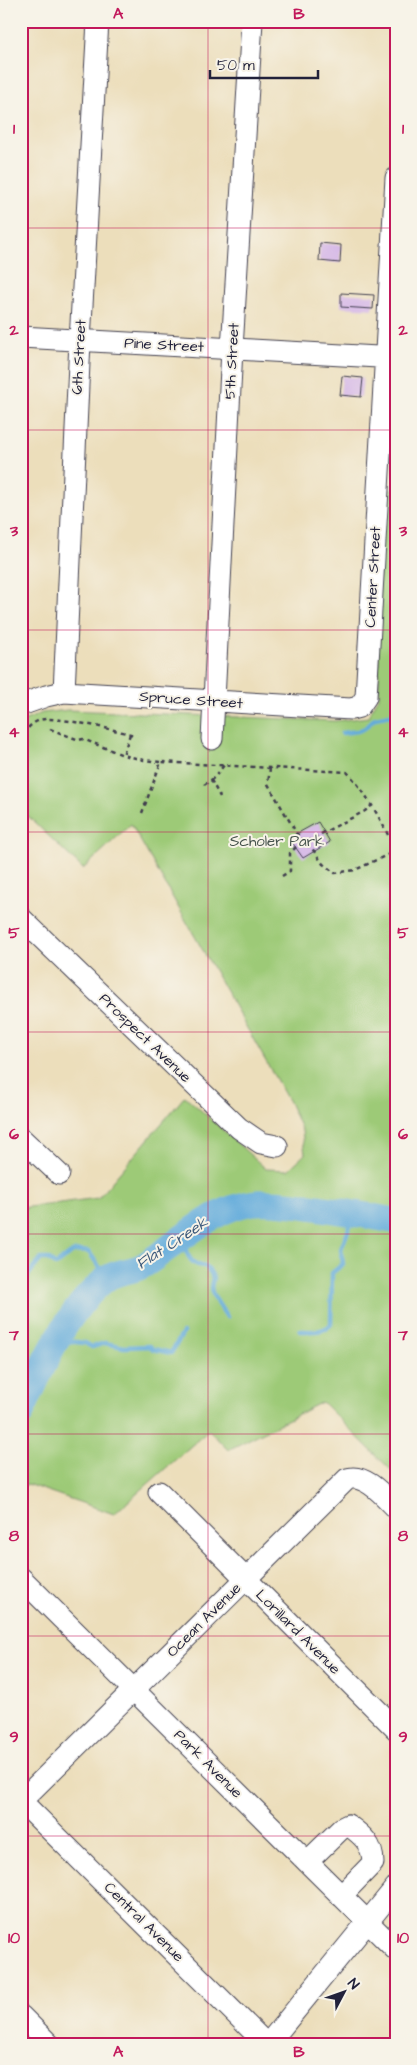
<svg xmlns="http://www.w3.org/2000/svg" width="417" height="2065" viewBox="0 0 417 2065" font-family="'Architects Daughter',sans-serif">
<style>
.green{fill:#9dca77;stroke:#607659}
.lines{fill:none;stroke-linecap:round;stroke-linejoin:round}
.stream{stroke:#63acdb;stroke-width:4.5}
.river{stroke:#63acdb;stroke-width:26}
.building{fill:#d0aee7}
.minor-casing{stroke:#403e4e;stroke-width:23}
.path{stroke:#403e4e;stroke-width:2.5;stroke-dasharray:4 4;stroke-linecap:butt}
.minor{stroke:#fff;stroke-width:21}
.grid{fill:none;stroke:#c2185b;stroke-width:1;stroke-opacity:0.55}
.labels{text-anchor:middle;dominant-baseline:central;stroke-width:4;stroke-linejoin:round;paint-order:stroke}
.street-label{font-size:15px;fill:#22223b;stroke:#f7f3e8}
.park-label{font-size:15px;fill:#47544d;stroke:#f7f3e8}
.water-label{font-size:16px;font-style:italic;fill:#3c597b;stroke:#f7f3e8}
.neatline{fill:none;stroke:#c2185b;stroke-width:2}
.grid-label{font-size:16px;text-anchor:middle;font-weight:bold;fill:#c2185b}
</style>
<rect width="100%" height="100%" fill="#f7f3e8"/>
<filter id="ink" filterUnits="userSpaceOnUse"><feTurbulence type="fractalNoise" baseFrequency=".02" numOctaves="2"/><feDisplacementMap in="SourceGraphic" scale="10" xChannelSelector="R" yChannelSelector="G"/><feConvolveMatrix kernelMatrix="1 2 1 2 8 2 1 2 1" color-interpolation-filters="sRGB"/></filter>
<filter id="wash" filterUnits="userSpaceOnUse"><feTurbulence type="fractalNoise" baseFrequency=".0096" numOctaves="4" result="noise"/><feDisplacementMap in="SourceGraphic" scale="20" xChannelSelector="R" yChannelSelector="G"/><feGaussianBlur stdDeviation="1.12" result="paint"/><feColorMatrix in="noise" values="0 0 0 0 0 0 0 0 0 0 0 0 0 0 0 0 0 1.4 0 .05"/><feComposite in="paint" operator="in"/></filter>
<g filter="url(#wash)">
<rect width="100%" height="100%" fill="#ecdebb"/>
<path class="green" d="M 377,489 L 396,490 L 396,1475 L 322,1402 L 228,1450 L 209,1430 L 114,1514 L 27,1484 L 21,1488 L 21,1208 L 98,1198 L 185,1096 L 266,1169 L 288,1170 L 305,1154 L 302,1131 L 289,1102 L 131,824 L 83,869 L 28,816 L 21,822 L 21,722 L 42,713 L 68,710 L 335,721 L 368,717 L 379,697 Z"/>
<g class="lines">
<path class="stream" d="M 342,733 L 358,731 L 365,728 L 375,718 L 396,714
M 181,1240 C 187,1252 189,1266 205,1266 C 220,1281 208,1280 212,1292 C 215,1300 222,1309 227,1317
M 21,1284 L 41,1259 L 48,1259 L 56,1265 C 70,1255 69,1249 89,1252 L 107,1278
M 300,1331 C 311,1331 324,1333 331,1324 L 332,1273 L 343,1264 L 341,1249 L 355,1213
M 57,1340 L 85,1343 L 92,1347 L 105,1343 L 124,1347 L 150,1346 L 153,1349 L 171,1353 L 183,1333"/>
<path class="river" d="M 21,1414 C 41,1369 66,1310 106,1279 C 115,1272 127,1272 138,1268 C 146,1265 153,1259 160,1254 C 188,1234 217,1208 252,1203 C 267,1201 283,1203 298,1205 C 331,1209 363,1215 396,1221"/>
</g>
<g id="blocks">
<path class="building" d="M 320,243 L 341,245 L 340,263 L 319,261 Z
M 341,293 L 374,295 L 373,309 L 341,307 Z
M 342,376 L 363,378 L 361,397 L 340,395 Z
M 318,822 L 330,842 L 303,858 L 289,838 Z"/>
</g>
</g>
<g filter="url(#ink)">
<use href="#blocks" fill-opacity="0" stroke="#403e4e" stroke-width="1"/>
<g class="lines">
<g class="minor-casing">
<path id="minor" d="M 21,337 L 396,358
M 64,692 L 80,341 L 98,21
M 21,705 L 46,696 L 64,692 L 351,709 L 359,707 L 366,697 L 396,178
M 212,739 L 232,349 L 252,21
M 21,918 L 239,1128 L 261,1143 L 277,1146
M 21,1138 L 59,1174
M 159,1492 L 396,1729
M 21,1578 L 396,1950
M 21,1801 L 347,1479 C 365,1473 384,1496 396,1508
M 21,1801 L 266,2044
M 307,1862 L 342,1828 L 348,1825 C 362,1835 373,1844 373,1863 L 341,1896
M 21,2016 L 49,2044
M 268,2044 L 396,1887"/>
</g>
<path class="path" d="M 50,729 L 79,740 L 83,739 L 123,755
M 130,734 L 123,755 L 144,760 L 161,762
M 21,742 C 24,732 29,724 40,720 C 55,715 117,731 135,735
M 270,768 L 268,784 L 297,834 L 314,851 L 323,864 L 335,873 L 355,870 L 387,855 L 396,853
M 211,780 L 220,797
M 204,785 L 215,777 L 224,765
M 142,813 L 161,762 L 347,772 C 367,793 384,825 396,852
M 282,876 L 290,871 L 290,853 L 296,847 L 365,811 L 371,806"/>
<use href="#minor" class="minor"/>
</g>
</g>
<path class="grid" d="M 208,21 L 208,2044M 21,228 L 396,228M 21,430 L 396,430M 21,630 L 396,630M 21,832 L 396,832M 21,1032 L 396,1032M 21,1234 L 396,1234M 21,1434 L 396,1434M 21,1636 L 396,1636M 21,1836 L 396,1836"/>
<g class="labels">
<g class="street-label">
<text transform="translate(164 345) rotate(3)">Pine Street</text>
<text transform="translate(79 357) rotate(-87)">6th Street</text>
<text transform="translate(232 361) rotate(-87)">5th Street</text>
<text transform="translate(373 577) rotate(-87)">Center Street</text>
<text transform="translate(191 700) rotate(4)">Spruce Street</text>
<text transform="translate(145 1038) rotate(44)">Prospect Avenue</text>
<text transform="translate(204 1620) rotate(-45)">Ocean Avenue</text>
<text transform="translate(298 1632) rotate(45)">Lorillard Avenue</text>
<text transform="translate(208 1764) rotate(45)">Park Avenue</text>
<text transform="translate(144 1922) rotate(45)">Central Avenue</text>
</g>
<g class="park-label">
<text x="277" y="841">Scholer Park</text>
</g>
<g class="water-label">
<text transform="translate(172 1243) rotate(-33)">Flat Creek</text>
</g>
</g>
<rect width="417" height="2065" fill="none" stroke="#f7f3e8" stroke-width="55"/>
<g transform="translate(344 1992) rotate(49)" stroke="#f7f3e8" stroke-width="4" paint-order="stroke">
<path d="M0-4L9 19L0 12L-9 19Z" fill="#22223b"/>
<text y="-8" font-size="14" font-weight="bold" text-anchor="middle" fill="#22223b">N</text>
</g>
<path d="M210 70v8h108v-8" fill="none" stroke="#22223b" stroke-width="2.5"/>
<text x="217" y="70" font-size="15" fill="#22223b" stroke="#f7f3e8" stroke-width="4" paint-order="stroke">50 m</text>
<rect x="28" y="28" width="362" height="2010" class="neatline"/>
<g class="grid-label">
<text x="118" y="19">A</text>
<text x="299" y="19">B</text>
<text x="14" y="134">1</text>
<text x="403" y="134">1</text>
<text x="14" y="335">2</text>
<text x="403" y="335">2</text>
<text x="14" y="536">3</text>
<text x="403" y="536">3</text>
<text x="14" y="737">4</text>
<text x="403" y="737">4</text>
<text x="14" y="938">5</text>
<text x="403" y="938">5</text>
<text x="14" y="1139">6</text>
<text x="403" y="1139">6</text>
<text x="14" y="1340">7</text>
<text x="403" y="1340">7</text>
<text x="14" y="1541">8</text>
<text x="403" y="1541">8</text>
<text x="14" y="1742">9</text>
<text x="403" y="1742">9</text>
<text x="14" y="1943">10</text>
<text x="403" y="1943">10</text>
<text x="118" y="2057">A</text>
<text x="299" y="2057">B</text>
</g>
</svg>
